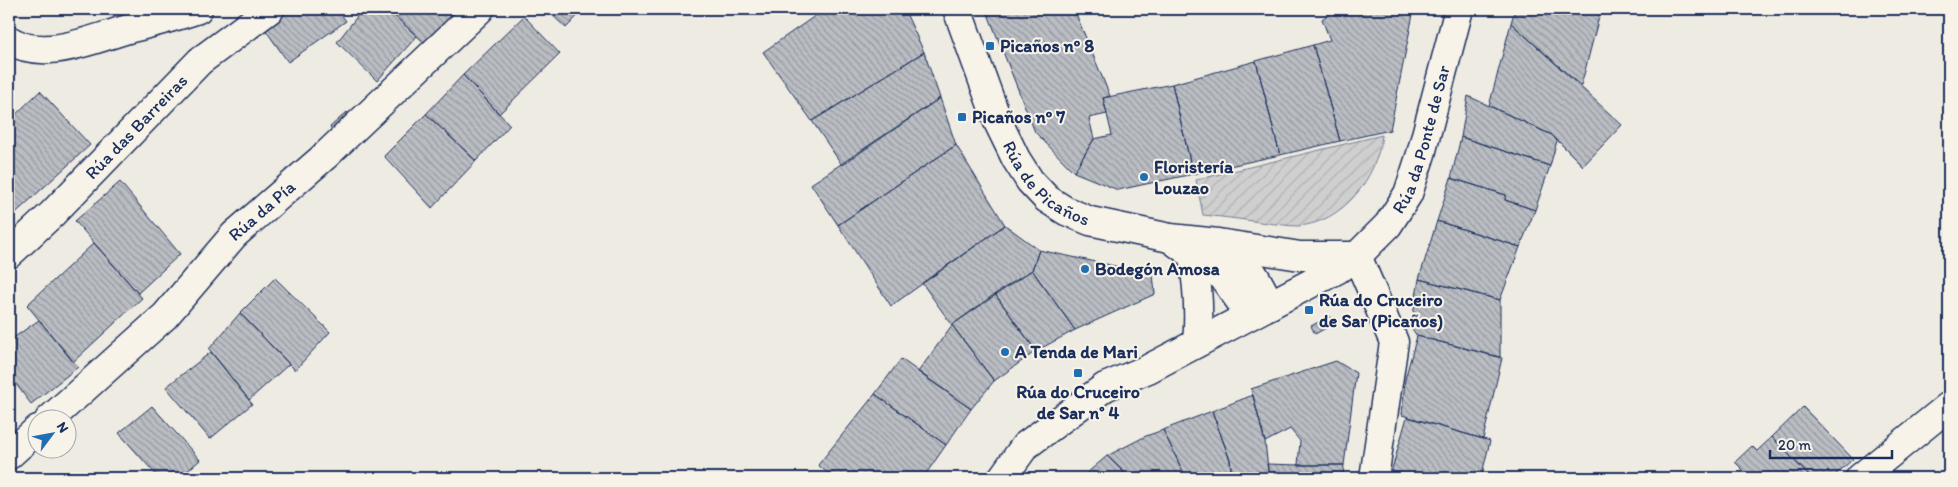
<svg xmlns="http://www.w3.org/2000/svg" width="1958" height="487" viewBox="0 0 1958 487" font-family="Itim,sans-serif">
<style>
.garden{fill:url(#garden-furrows);stroke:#757f96}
.building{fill:url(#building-back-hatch);stroke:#1b2f5e}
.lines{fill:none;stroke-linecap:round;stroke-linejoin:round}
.street-casing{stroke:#1b2f5e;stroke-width:31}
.secondary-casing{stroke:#1b2f5e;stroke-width:31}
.street{stroke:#f7f3e8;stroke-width:28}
.secondary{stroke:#f7f3e8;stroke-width:28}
.poi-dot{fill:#1f6fb2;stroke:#f7f3e8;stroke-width:2}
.labels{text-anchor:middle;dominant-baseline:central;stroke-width:4;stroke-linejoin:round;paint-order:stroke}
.poi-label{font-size:18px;font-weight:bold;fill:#1b2f5e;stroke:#f7f3e8;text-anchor:start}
.street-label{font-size:18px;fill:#1b2f5e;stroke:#f7f3e8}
</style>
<defs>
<pattern id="garden-furrows" width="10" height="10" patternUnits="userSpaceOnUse" patternTransform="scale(1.25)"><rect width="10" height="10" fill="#cfcfcf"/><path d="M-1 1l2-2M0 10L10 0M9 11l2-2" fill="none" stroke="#b1b2b4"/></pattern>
<pattern id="building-back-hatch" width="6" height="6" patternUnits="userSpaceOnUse" patternTransform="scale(1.25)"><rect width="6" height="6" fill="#babdc2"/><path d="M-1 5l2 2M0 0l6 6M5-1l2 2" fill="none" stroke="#969aa1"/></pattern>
</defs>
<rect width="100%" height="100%" fill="#eeebe2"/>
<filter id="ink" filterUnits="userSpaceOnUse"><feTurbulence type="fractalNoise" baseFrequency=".02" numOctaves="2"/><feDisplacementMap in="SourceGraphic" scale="10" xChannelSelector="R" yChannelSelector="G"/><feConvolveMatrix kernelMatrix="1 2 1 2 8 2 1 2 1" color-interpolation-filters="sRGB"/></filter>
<g filter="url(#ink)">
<path class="garden" d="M 1382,135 C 1377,178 1343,223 1298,226 C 1288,226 1277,224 1267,223 C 1246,220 1224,217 1203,215 L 1196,180 Z"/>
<path class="building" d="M 286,9 L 337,9 L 346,21 L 288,62 L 262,25 Z
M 363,9 L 387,9 L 417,36 L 377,81 L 337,42 Z
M 387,9 L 462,9 L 428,46 Z
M 546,9 L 584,9 L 566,28 Z
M 825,9 L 904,9 L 924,52 L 812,121 L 763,52 Z
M 986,9 L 1074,9 L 1110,96 L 1103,98 L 1107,114 L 1089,118 L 1094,139 L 1074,172 L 1035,132 Z
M 1336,9 L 1414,9 L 1390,130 L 1340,141 L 1313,45 L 1330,40 L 1322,19 Z
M 1515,9 L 1601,9 L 1581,86 L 1511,23 Z
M 524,16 L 560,54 L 499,114 L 463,75 Z
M 1511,23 L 1622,125 L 1583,166 L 1552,135 L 1489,106 Z
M 1313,45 L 1340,141 L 1280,155 L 1256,61 Z
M 924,52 L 940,98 L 842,165 L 812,121 Z
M 1256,61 L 1280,155 L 1193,174 L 1172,84 Z
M 463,75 L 510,125 L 476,161 L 426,114 Z
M 1172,84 L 1193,174 L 1118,190 L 1074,172 L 1094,139 L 1112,135 L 1103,98 Z
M 40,91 L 90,145 L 9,219 L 9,121 Z
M 1468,96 L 1552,135 L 1557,141 L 1550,166 L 1461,137 Z
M 940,98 L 956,145 L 838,225 L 811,184 Z
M 347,112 L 355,120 L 337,136 L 330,127 Z
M 426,114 L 476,161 L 432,208 L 384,156 Z
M 1461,137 L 1550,166 L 1535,210 L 1505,200 L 1506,195 L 1451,178 Z
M 956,145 L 1005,225 L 891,306 L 838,225 Z
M 1451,178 L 1506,195 L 1505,200 L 1535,210 L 1520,247 L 1437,221 Z
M 120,182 L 180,254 L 138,293 L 75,221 Z
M 1437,221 L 1520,247 L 1500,300 L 1419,279 Z
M 1005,225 L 1039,250 L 1032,270 L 952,325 L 922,283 Z
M 94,243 L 142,298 L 73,362 L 27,305 Z
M 1039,250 L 1153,274 L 1155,294 L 1075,330 L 1032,270 Z
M 1032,270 L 1075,330 L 1036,351 L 995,294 Z
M 275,278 L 330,332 L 295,370 L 240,313 Z
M 1419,279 L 1500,300 L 1500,357 L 1417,336 L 1411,327 Z
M 995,294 L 1036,351 L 994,381 L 952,325 Z
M 240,313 L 289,364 L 249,400 L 209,349 Z
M 1330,316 L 1335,323 L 1315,334 L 1311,326 Z
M 39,320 L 78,367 L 31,404 L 9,375 L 9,341 Z
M 952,325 L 994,381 L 971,409 L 918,372 Z
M 1417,336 L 1502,358 L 1483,439 L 1402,415 L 1405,379 Z
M 211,352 L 252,404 L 210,439 L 166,387 Z
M 901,359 L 971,409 L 946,445 L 875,394 Z
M 1336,361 L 1356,373 L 1344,465 L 1298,465 L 1300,441 L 1290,429 L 1265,442 L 1251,389 Z
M 875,394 L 946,445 L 923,478 L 834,478 L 818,465 Z
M 1253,395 L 1265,442 L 1269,478 L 1232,478 L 1230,460 L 1212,411 Z
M 152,406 L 200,460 L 179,478 L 159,478 L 119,433 Z
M 1803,407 L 1853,459 L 1832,478 L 1811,478 L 1772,437 Z
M 1212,411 L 1230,460 L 1232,478 L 1186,478 L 1163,430 Z
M 1407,417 L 1490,441 L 1481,478 L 1396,478 L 1390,476 Z
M 1163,430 L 1186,478 L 1130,478 L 1107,456 L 1146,436 Z
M 1772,437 L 1811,478 L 1751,478 L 1735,462 L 1752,446 L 1757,451 Z
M 1107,456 L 1130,478 L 1081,478 Z
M 1267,464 L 1298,465 L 1344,465 L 1343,478 L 1269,478 Z"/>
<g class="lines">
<g class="street-casing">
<g id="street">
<path id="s1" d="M 957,9 L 998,122 L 1016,159 L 1030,181 L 1047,199 L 1066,211 L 1090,221 L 1170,238 L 1218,243 L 1300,256 L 1357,256 L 1394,342 L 1374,478"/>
<path d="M 9,40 C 44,62 92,39 128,29 C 152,23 175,17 198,9"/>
<path d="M 1170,238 L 1223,277 L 1250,315"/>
<path d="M 1219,244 C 1249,262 1255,274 1270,305"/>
<path id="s2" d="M 9,254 L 52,214 L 200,61 L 270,9"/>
<path d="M 1193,257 C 1198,287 1200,313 1197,343"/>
<path id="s3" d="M 49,420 L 165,316 L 234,235 L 325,156 L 480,9"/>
<path d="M 9,455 L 38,429"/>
<path d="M 1860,478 L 1949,406"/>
</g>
</g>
<g class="secondary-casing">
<g id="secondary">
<path id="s4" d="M 1002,478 L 1025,446 L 1105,387 L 1148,369 L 1338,269 L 1357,256 L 1388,225 L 1408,194 L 1421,154 L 1459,9"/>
</g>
</g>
<use href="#street" class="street"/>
<use href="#secondary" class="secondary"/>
</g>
</g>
<g class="poi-dot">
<rect x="985" y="41" width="10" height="10" rx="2.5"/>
<rect x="957" y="112" width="10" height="10" rx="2.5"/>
<circle cx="1144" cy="177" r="5"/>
<circle cx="1085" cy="269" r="5"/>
<rect x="1304" y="305" width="10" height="10" rx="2.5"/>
<circle cx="1005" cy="352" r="5"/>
<rect x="1073" y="368" width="10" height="10" rx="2.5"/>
</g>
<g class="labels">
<g class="poi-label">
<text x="1000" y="46">Picaños nº 8</text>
<text x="972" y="117">Picaños nº 7</text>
<text x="1154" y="167">Floristería<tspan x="1154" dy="21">Louzao</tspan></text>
<text x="1095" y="269">Bodegón Amosa</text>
<text x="1319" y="300">Rúa do Cruceiro<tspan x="1319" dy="21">de Sar (Picaños)</tspan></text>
<text x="1015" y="352">A Tenda de Mari</text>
<text x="1078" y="392" text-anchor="middle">Rúa do Cruceiro<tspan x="1078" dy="21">de Sar n° 4</tspan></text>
</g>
<g class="street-label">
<text stroke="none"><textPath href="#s2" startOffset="180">Rúa das Barreiras</textPath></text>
<text stroke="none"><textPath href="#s4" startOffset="560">Rúa da Ponte de Sar</textPath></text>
<text stroke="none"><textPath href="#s1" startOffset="201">Rúa de Picaños</textPath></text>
<text stroke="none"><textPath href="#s3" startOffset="299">Rúa da Pía</textPath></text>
</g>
</g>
<rect width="1958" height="487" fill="none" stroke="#f7f3e8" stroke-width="30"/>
<rect x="15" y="15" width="1928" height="457" fill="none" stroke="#1b2f5e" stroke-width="2" filter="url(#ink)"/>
<g transform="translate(52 434) rotate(58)"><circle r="24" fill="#f7f3e8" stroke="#9fa5b1"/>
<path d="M0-4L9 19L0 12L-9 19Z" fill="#1f6fb2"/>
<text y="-8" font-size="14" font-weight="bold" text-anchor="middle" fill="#1b2f5e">N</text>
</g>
<path d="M1770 450v8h122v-8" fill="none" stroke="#1b2f5e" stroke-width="2.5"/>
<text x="1778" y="450" font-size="15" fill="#1b2f5e" stroke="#f7f3e8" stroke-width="4" paint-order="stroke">20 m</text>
</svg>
